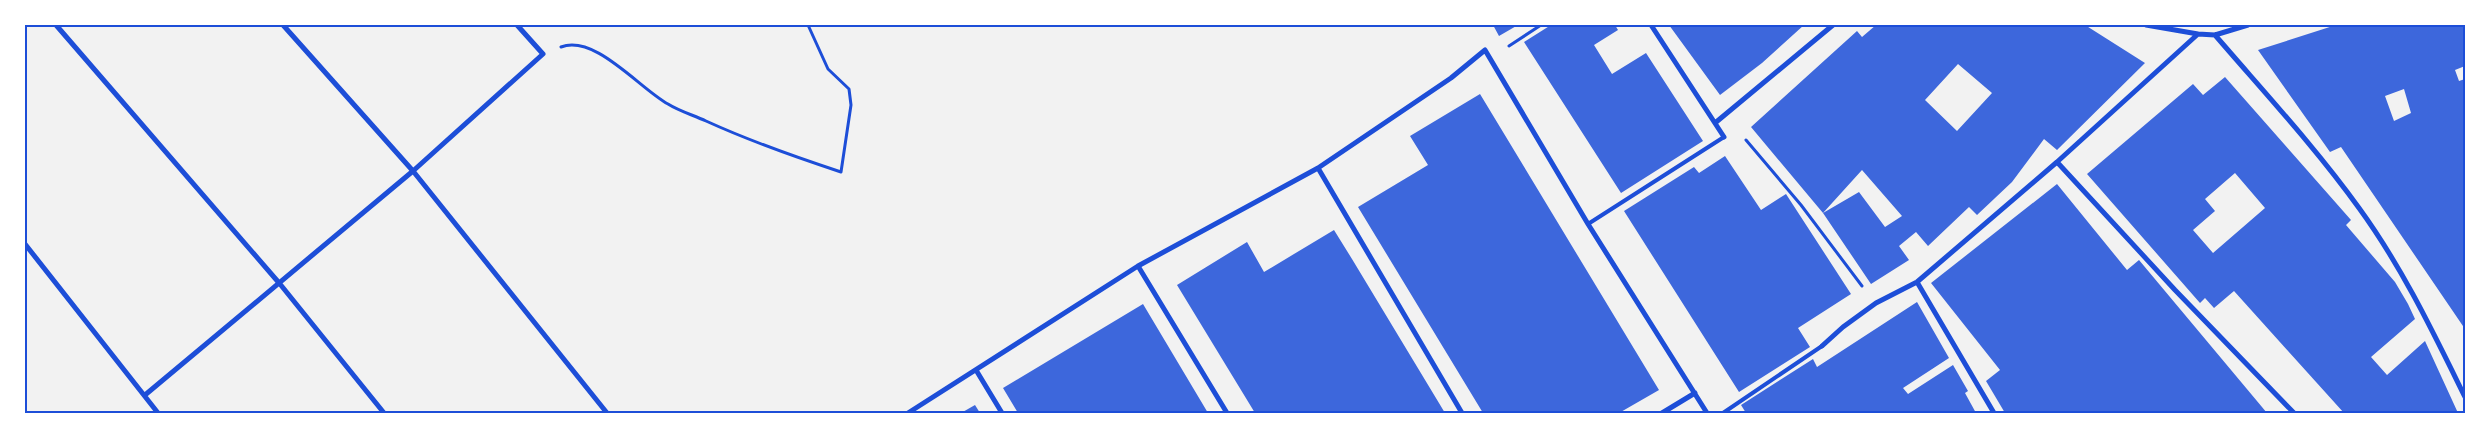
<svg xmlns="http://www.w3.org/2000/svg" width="2490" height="438" viewBox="0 0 2490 438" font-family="'Work Sans',sans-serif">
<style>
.building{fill:#3d67dc;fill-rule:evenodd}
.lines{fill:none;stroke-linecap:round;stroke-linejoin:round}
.path{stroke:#1d4ed8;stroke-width:3}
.service{stroke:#1d4ed8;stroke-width:4}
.minor{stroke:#1d4ed8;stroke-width:5}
.neatline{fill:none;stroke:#1d4ed8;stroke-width:2}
</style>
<rect width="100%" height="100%" fill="#f2f2f2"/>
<path class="building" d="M 1493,25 L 1518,25 L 1499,36 Z
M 1551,25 L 1615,25 L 1618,30 L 1594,45 L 1612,74 L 1646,53 L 1703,141 L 1621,193 L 1524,42 Z
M 1669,25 L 1804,25 L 1762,63 L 1720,95 Z
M 1876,25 L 2085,25 L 2145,63 L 2057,150 L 2044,139 L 2012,182 L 1977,215 L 1969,207 L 1928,246 L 1916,232 L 1899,246 L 1909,260 L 1871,284 L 1823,213 L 1859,192 L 1885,227 L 1902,216 L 1862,170 L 1823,213 L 1751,127 L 1857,31 L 1862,37 ZM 1958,64 L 1992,93 L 1957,131 L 1925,100 Z
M 2336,25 L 2465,25 L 2465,66 L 2455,70 L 2459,81 L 2465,79 L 2465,329 L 2341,147 L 2330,152 L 2258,50 ZM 2404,89 L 2411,113 L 2394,121 L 2385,96 Z
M 2225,77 L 2351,220 L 2346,225 L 2395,282 L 2408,304 L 2415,319 L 2371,357 L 2387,375 L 2425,341 L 2458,413 L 2344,413 L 2234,291 L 2214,308 L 2205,298 L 2200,303 L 2087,174 L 2193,84 L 2203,95 ZM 2235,173 L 2265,208 L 2213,253 L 2193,230 L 2215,211 L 2205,199 Z
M 1480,94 L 1659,390 L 1619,413 L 1483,413 L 1358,207 L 1428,165 L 1410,136 Z
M 1725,156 L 1761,210 L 1786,194 L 1851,294 L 1798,328 L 1810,347 L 1739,392 L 1624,211 L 1694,167 L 1699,173 Z
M 2057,184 L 2127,270 L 2139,260 L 2267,413 L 2005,413 L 1986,381 L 2000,370 L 1931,283 Z
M 1334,230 L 1352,259 L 1445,413 L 1255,413 L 1177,285 L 1247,242 L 1264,272 Z
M 1917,302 L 1949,358 L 1903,388 L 1908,394 L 1953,365 L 1968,391 L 1965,393 L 1976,413 L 1746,413 L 1741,405 L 1813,359 L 1817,367 Z
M 1143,304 L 1208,413 L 1018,413 L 1003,388 Z
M 975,405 L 980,413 L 961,413 Z"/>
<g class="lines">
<path class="path" d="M 1509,46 L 1541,25
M 561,47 C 595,34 639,88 668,104 C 679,111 693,115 706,121 C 750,141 795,157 841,172 L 851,105 L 849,89 L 828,69 L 808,25
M 1746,140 L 1801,205 L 1862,286"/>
<path class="service" d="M 1588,224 L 1724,137
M 1723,413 L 1822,346"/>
<path class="minor" d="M 56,25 L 280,284 L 384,413
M 283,25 L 413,171 L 607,413
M 1651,25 L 1724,137
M 2146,25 L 2198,34
M 2215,35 C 2264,92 2315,147 2359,208 C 2402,267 2433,332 2465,397
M 1715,123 L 1833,25
M 2057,162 L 2175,290 L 2294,413
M 1318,168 L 1462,413
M 25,244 L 158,413
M 1138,266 L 1227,413
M 1917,282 L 1994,413
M 1822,346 L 1843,327 L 1876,303 L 1917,282 L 2057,162 L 2198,34 L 2215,35 L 2248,25
M 976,370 L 1002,413
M 145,395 L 413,171 L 543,54 L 517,25
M 908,413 L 1138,266 L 1318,168 L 1451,78 L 1485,50 L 1588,224 L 1707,413
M 1662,413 L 1695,393"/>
</g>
<rect width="2490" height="438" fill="none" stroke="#ffffff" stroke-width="52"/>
<rect x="26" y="26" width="2438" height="386" class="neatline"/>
</svg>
